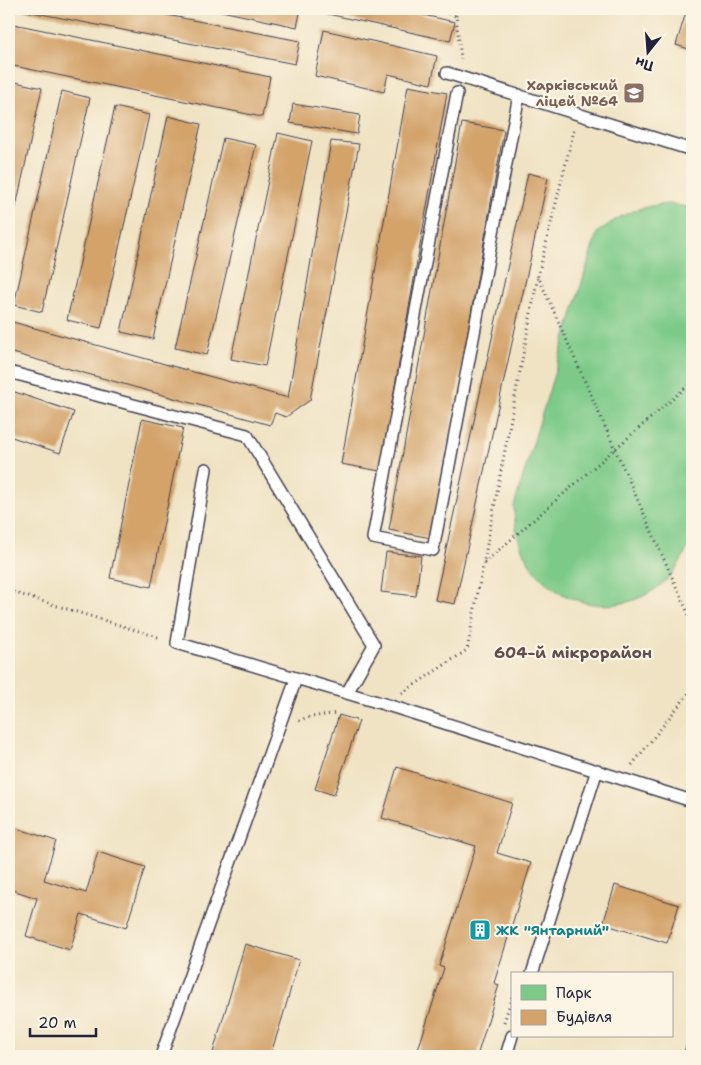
<svg xmlns="http://www.w3.org/2000/svg" width="701" height="1065" viewBox="0 0 701 1065" font-family="'Shantell Sans',sans-serif">
<style>
.green{fill:#7dca88;stroke:#507662}
.building{fill:#d3a36b}
.lines{fill:none;stroke-linecap:round;stroke-linejoin:round}
.lane-casing{stroke:#413f50;stroke-width:14}
.path{stroke:#413f50;stroke-width:3;stroke-dasharray:1 4;stroke-linecap:butt}
.lane{stroke:#fff;stroke-width:11}
.labels{text-anchor:middle;dominant-baseline:central;stroke-width:4.5;stroke-linejoin:round;paint-order:stroke}
.education-label{font-size:14px;font-weight:bold;fill:#785e54;stroke:#fcf5e5;text-anchor:end}
.culture-label{font-size:14px;font-weight:bold;fill:#0d838f;stroke:#fcf5e5;text-anchor:start}
.quarter-label{font-size:16px;font-weight:bold;fill:#604f4c;stroke:#fcf5e5}
</style>
<rect width="100%" height="100%" fill="#fcf5e5"/>
<filter id="ink" filterUnits="userSpaceOnUse"><feTurbulence type="fractalNoise" baseFrequency=".02" numOctaves="2"/><feDisplacementMap in="SourceGraphic" scale="10" xChannelSelector="R" yChannelSelector="G"/><feConvolveMatrix kernelMatrix="1 2 1 2 8 2 1 2 1" color-interpolation-filters="sRGB"/></filter>
<filter id="wash" filterUnits="userSpaceOnUse"><feTurbulence type="fractalNoise" baseFrequency=".0096" numOctaves="4" result="noise"/><feDisplacementMap in="SourceGraphic" scale="20" xChannelSelector="R" yChannelSelector="G"/><feGaussianBlur stdDeviation="1.12" result="paint"/><feColorMatrix in="noise" values="0 0 0 0 0 0 0 0 0 0 0 0 0 0 0 0 0 1.4 0 .05"/><feComposite in="paint" operator="in"/></filter>
<g filter="url(#wash)">
<rect width="100%" height="100%" fill="#f0e3c4"/>
<path class="green" d="M 670,204 L 692,208 L 692,535 C 660,643 514,620 514,506 L 597,233 C 619,215 640,205 670,204 Z"/>
<g id="blocks">
<path class="building" d="M 16,9 L 136,9 L 300,41 L 295,64 Z
M 212,9 L 301,9 L 297,27 Z
M 396,9 L 455,22 L 450,41 L 310,10 Z
M 687,9 L 692,9 L 692,50 L 676,45 Z
M 9,23 L 270,77 L 262,117 L 9,65 Z
M 324,30 L 437,56 L 431,84 L 388,74 L 384,92 L 315,76 Z
M 11,81 L 42,88 L 10,234 L 9,89 Z
M 408,86 L 447,93 L 380,471 L 341,464 Z
M 62,91 L 90,98 L 42,312 L 14,305 Z
M 293,104 L 360,115 L 357,134 L 290,123 Z
M 115,107 L 149,115 L 101,328 L 67,320 Z
M 168,116 L 201,124 L 153,339 L 121,332 Z
M 462,123 L 504,130 L 431,538 L 389,530 Z
M 278,133 L 312,141 L 265,366 L 231,359 Z
M 223,138 L 256,145 L 207,355 L 175,348 Z
M 331,141 L 359,144 L 310,400 L 286,417 L 275,413 L 270,425 L 9,352 L 9,321 L 288,398 Z
M 528,173 L 548,178 L 455,604 L 435,600 Z
M 9,390 L 74,412 L 60,453 L 9,436 Z
M 142,419 L 183,428 L 151,587 L 110,578 Z
M 386,552 L 421,556 L 416,596 L 381,592 Z
M 339,715 L 359,721 L 334,795 L 315,789 Z
M 397,767 L 512,803 L 497,853 L 531,863 L 494,983 L 499,985 L 477,1056 L 416,1056 L 444,968 L 439,966 L 476,846 L 382,818 Z
M 13,827 L 56,841 L 44,880 L 86,893 L 98,852 L 145,867 L 126,928 L 81,914 L 70,950 L 26,936 L 37,898 L 9,889 L 9,842 Z
M 615,885 L 679,905 L 667,943 L 603,924 Z
M 245,944 L 299,960 L 282,1019 L 270,1056 L 212,1056 Z
M 692,1026 L 692,1056 L 683,1056 Z"/>
</g>
</g>
<g filter="url(#ink)">
<use href="#blocks" fill-opacity="0" stroke="#413f50" stroke-width="1"/>
<g class="lines">
<g class="lane-casing">
<path id="lane" d="M 447,73 L 692,150
M 457,93 L 373,538 L 433,550 L 519,95
M 9,372 L 247,435 L 374,645 L 347,693
M 206,469 L 177,643 L 384,704 L 692,801
M 532,974 L 597,770
M 161,1056 L 296,679
M 506,1056 L 512,1036"/>
</g>
<path class="path" d="M 435,9 L 456,16 L 461,59
M 456,16 L 458,9
M 574,130 L 538,276 L 692,622
M 484,563 L 692,382
M 9,591 L 161,638
M 402,693 L 467,650 L 538,276
M 299,721 L 305,718 L 337,713
M 632,765 L 692,689
M 504,1022 L 512,997"/>
<use href="#lane" class="lane"/>
</g>
</g>
<defs>
<g id="school-square" transform="scale(1.125)"><rect x="-9" y="-9" width="18" height="18" rx="4" fill="#8d6e63" stroke="#fcf5e5"/><path d="M0-5L7-2L0 1L-7-2ZM-4 1L0 2.5L4 1V4Q0 6-4 4Z" fill="#fff"/></g>
<g id="building-square" transform="scale(1.125)"><rect x="-9" y="-9" width="18" height="18" rx="4" fill="#0f9aa8" stroke="#fcf5e5"/><path d="M-4-6H4V6H1V3H-1V6H-4ZM-2.5-4.3h1.7v1.8h-1.7ZM.8-4.3h1.7v1.8H.8ZM-2.5-1h1.7V.8h-1.7ZM.8-1h1.7V.8H.8Z" fill="#fff"/></g>
</defs>
<g fill-rule="evenodd">
<use href="#school-square" x="634" y="93"/>
<use href="#building-square" x="480" y="930"/>
</g>
<g class="labels">
<g class="education-label">
<text x="618" y="85">Харківський<tspan x="618" dy="16">ліцей №64</tspan></text>
</g>
<g class="culture-label">
<text x="496" y="930">ЖК "Янтарний"</text>
</g>
<g class="quarter-label">
<text x="573" y="652">604-й мікрорайон</text>
</g>
</g>
<rect width="701" height="1065" fill="none" stroke="#fcf5e5" stroke-width="30"/>
<rect x="511" y="972" width="162" height="65" fill="#fcf5e5" stroke="#a5a1a1"/>
<rect x="521" y="985" width="25" height="15" fill="#7dca88" stroke="#a5a1a1"/>
<text x="556" y="998" font-size="15" fill="#22223b">Парк</text>
<rect x="521" y="1010" width="25" height="15" fill="#d3a36b" stroke="#a5a1a1"/>
<text x="556" y="1022" font-size="15" fill="#22223b">Будівля</text>
<g transform="translate(648 52) rotate(197)" stroke="#fcf5e5" stroke-width="4" paint-order="stroke">
<path d="M0-4L9 19L0 12L-9 19Z" fill="#22223b"/>
<text y="-8" font-size="14" font-weight="bold" text-anchor="middle" fill="#22223b">Пн</text>
</g>
<path d="M30 1028v8h66v-8" fill="none" stroke="#22223b" stroke-width="2.5"/>
<text x="38" y="1028" font-size="15" fill="#22223b" stroke="#fcf5e5" stroke-width="4" paint-order="stroke">20 m</text>
</svg>
